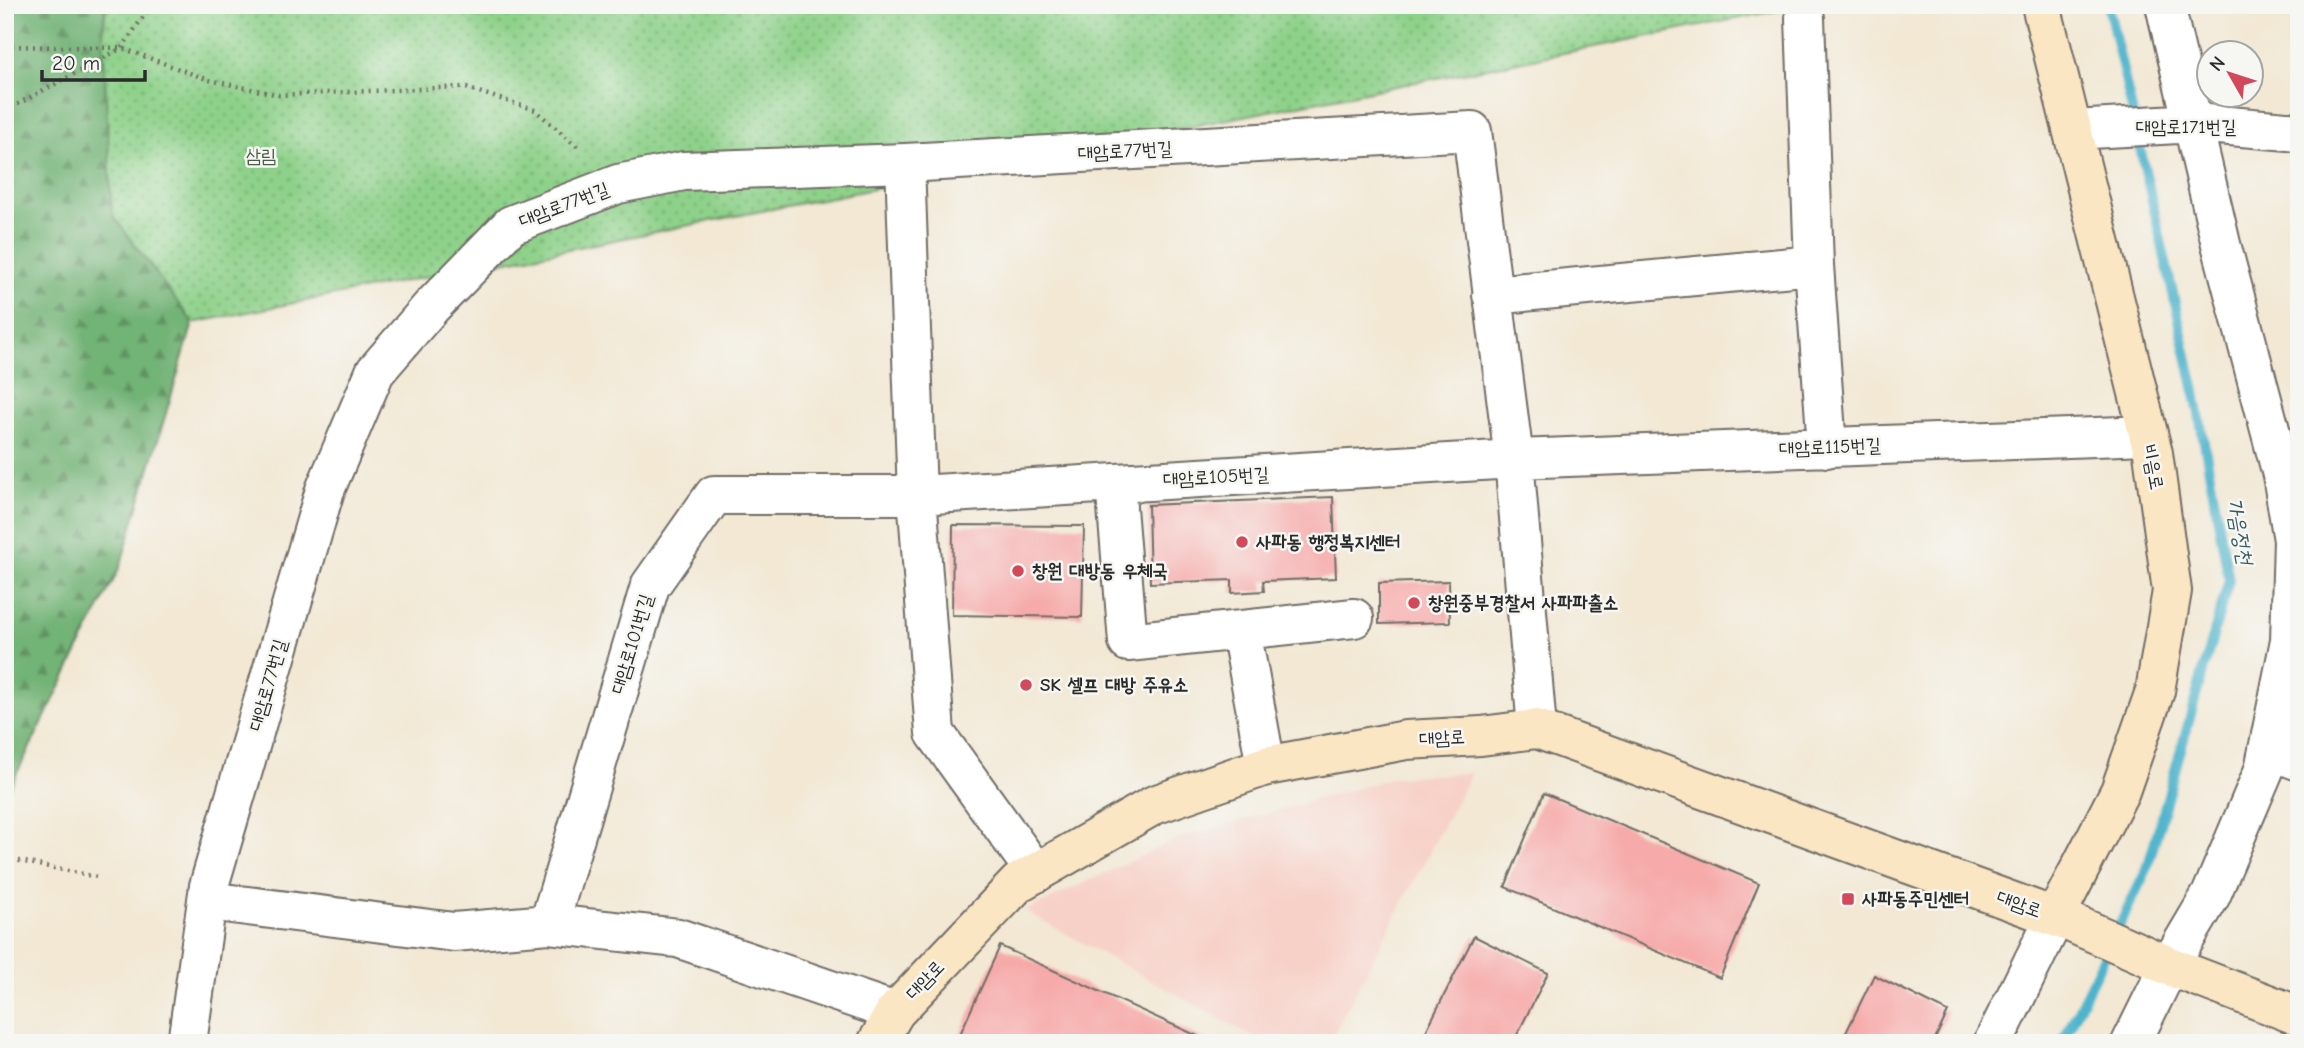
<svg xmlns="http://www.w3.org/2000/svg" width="2304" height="1048" viewBox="0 0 2304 1048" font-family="'Comic Neue','Poor Story',sans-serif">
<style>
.built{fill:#f7d1c8}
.forest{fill:url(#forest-firs);stroke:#4e6f50;stroke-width:2}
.park{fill:url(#park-dots);stroke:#5c7e5a;stroke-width:2}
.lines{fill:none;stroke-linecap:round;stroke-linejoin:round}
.stream{stroke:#4db4cc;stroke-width:10}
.building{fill:#f6abaa}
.street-casing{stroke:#716d66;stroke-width:42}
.secondary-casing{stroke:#716d66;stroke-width:42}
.path{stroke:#716d66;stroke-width:4.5;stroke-dasharray:2 5;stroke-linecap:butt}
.street{stroke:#fff;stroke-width:38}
.secondary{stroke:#fbe6c4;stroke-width:38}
.poi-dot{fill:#d1495b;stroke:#f6f6f2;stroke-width:2.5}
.labels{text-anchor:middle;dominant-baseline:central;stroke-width:5;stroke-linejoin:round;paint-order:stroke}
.street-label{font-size:19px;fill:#2b2b2b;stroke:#f6f6f2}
.park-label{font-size:19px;fill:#495d48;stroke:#f6f6f2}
.poi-label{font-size:19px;font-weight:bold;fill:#2b2b2b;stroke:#f6f6f2;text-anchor:start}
.water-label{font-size:21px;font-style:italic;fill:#375b63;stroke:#f6f6f2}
</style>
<defs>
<pattern id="forest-firs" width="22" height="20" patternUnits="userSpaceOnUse" patternTransform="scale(1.75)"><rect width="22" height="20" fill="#72b376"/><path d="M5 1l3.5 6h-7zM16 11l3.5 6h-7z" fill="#5e9261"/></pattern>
<pattern id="park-dots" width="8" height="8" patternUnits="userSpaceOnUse" patternTransform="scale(1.75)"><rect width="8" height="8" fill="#8ed18a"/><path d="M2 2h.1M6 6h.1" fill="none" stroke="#74aa71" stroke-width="1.8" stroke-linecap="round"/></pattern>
</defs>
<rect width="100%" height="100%" fill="#f6f6f2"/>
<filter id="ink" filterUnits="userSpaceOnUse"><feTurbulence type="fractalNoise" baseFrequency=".0143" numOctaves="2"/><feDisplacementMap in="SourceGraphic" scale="14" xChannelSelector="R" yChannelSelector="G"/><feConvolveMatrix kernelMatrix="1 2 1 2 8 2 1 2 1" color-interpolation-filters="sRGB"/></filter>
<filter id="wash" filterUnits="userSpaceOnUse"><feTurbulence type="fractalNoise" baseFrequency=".00686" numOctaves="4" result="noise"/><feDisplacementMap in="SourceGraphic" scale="28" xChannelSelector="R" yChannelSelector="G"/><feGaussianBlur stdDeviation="1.57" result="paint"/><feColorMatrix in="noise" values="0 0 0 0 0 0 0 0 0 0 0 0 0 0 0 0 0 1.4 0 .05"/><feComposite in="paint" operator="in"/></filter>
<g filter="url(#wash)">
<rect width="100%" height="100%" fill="#f2e8d4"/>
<path class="built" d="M 1471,773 L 1329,1043 L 1264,1043 L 1025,911 L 1177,839 L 1395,777 Z"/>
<path class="forest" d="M 5,5 L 105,5 L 103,36 L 112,214 L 193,323 L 120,567 L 5,797 Z"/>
<path class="park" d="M 106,5 L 1807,5 L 193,323 L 112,214 L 103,36 Z"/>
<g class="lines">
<path class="stream" d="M 2108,5 L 2134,119
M 2062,1043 L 2147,869 L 2229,580 L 2194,387 L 2137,134"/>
</g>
<g id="blocks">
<path class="building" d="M 1333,497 L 1336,578 L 1263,581 L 1264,591 L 1232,593 L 1232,580 L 1150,583 L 1148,505 Z
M 953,525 L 1084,526 L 1082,617 L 952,615 Z
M 1449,581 L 1450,622 L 1379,624 L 1379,583 Z
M 1544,793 L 1759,883 L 1720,978 L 1505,887 Z
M 1474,936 L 1548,973 L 1513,1043 L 1420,1043 Z
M 1000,946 L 1213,1043 L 956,1043 Z
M 1874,975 L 1948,1012 L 1933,1043 L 1841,1043 Z"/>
</g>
</g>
<g filter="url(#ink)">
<use href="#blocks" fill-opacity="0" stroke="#716d66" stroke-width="2"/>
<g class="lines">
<g class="street-casing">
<path id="street" d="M 1805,18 L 1814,265 L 1827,448
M 2073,130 L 2195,123 L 2299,132
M 905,163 L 917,495 L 935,733 L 1036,873
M 1492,295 L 1814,265
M 1115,483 L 1128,642 L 1354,618
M 1241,630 L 1266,766
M 2268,749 L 2299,761
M 208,901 L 454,932 L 549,924 L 678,938 L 895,1012
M 549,924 L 650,586 L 714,495 L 917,495 L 1514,459 L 2147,435
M 187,1043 L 209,886 L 325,490 L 375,372 L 431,307 L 511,225 L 618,184 L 684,171 L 905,163 L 1472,131 L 1514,459 L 1537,729
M 1993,1043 L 2055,917
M 2131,1043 L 2169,966 L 2211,895 L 2264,770 L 2290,640 L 2293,540 L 2282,475 L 2221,244 L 2165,5"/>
</g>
<g class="secondary-casing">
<path id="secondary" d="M 2041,5 L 2153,453 L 2172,591 L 2155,691 L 2120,791 L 2055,917
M 877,1043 L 895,1012 L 1018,883 L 1154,805 L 1266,766 L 1406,740 L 1481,736 L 1537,729 L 2074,924 L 2169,966 L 2299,1016"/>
</g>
<path class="path" d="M 5,46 L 122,48 L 209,80 L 279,95 L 463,87 L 535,110 L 580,149
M 5,111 L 122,48 L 151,5
M 5,858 L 97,877"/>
<use href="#street" class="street"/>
<use href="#secondary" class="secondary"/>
</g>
</g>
<g class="poi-dot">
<circle cx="1242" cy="542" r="7"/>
<circle cx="1018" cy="571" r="7"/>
<circle cx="1414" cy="603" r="7"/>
<circle cx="1026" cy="685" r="7"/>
<rect x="1841" y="892" width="14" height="14" rx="3.5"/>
</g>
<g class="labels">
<g class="street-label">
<text x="2186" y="127">대암로171번길</text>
<text transform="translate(1125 151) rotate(-3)">대암로77번길</text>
<text transform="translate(564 205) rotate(-21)">대암로77번길</text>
<text transform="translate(1830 447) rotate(-2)">대암로115번길</text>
<text transform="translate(2153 467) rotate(79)">비음로</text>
<text transform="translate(1216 477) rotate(-3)">대암로105번길</text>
<text transform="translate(632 644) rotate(-73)">대암로101번길</text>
<text transform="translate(268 685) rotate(-74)">대암로77번길</text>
<text transform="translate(1442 738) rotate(-3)">대암로</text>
<text transform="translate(2019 904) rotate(20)">대암로</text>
<text transform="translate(925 980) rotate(-46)">대암로</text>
</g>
<g class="park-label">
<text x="261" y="156">삼림</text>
</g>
<g class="poi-label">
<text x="1256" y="542">사파동 행정복지센터</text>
<text x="1032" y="571">창원 대방동 우체국</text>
<text x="1428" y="603">창원중부경찰서 사파파출소</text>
<text x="1040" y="685">SK 셀프 대방 주유소</text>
<text x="1862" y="899">사파동주민센터</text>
</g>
<g class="water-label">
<text transform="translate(2240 531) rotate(80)">가음정천</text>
</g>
</g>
<rect width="2304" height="1048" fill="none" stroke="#f6f6f2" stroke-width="28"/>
<g transform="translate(2230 74) rotate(309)"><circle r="33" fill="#f6f6f2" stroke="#a5a5a2" stroke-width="2"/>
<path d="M0-5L12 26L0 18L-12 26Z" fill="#d1495b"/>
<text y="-10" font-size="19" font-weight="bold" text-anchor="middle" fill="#2b2b2b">N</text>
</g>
<path d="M42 70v10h103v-10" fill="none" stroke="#2b2b2b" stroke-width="3.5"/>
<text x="52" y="70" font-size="21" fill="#2b2b2b" stroke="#f6f6f2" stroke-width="5" paint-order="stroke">20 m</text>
</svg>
